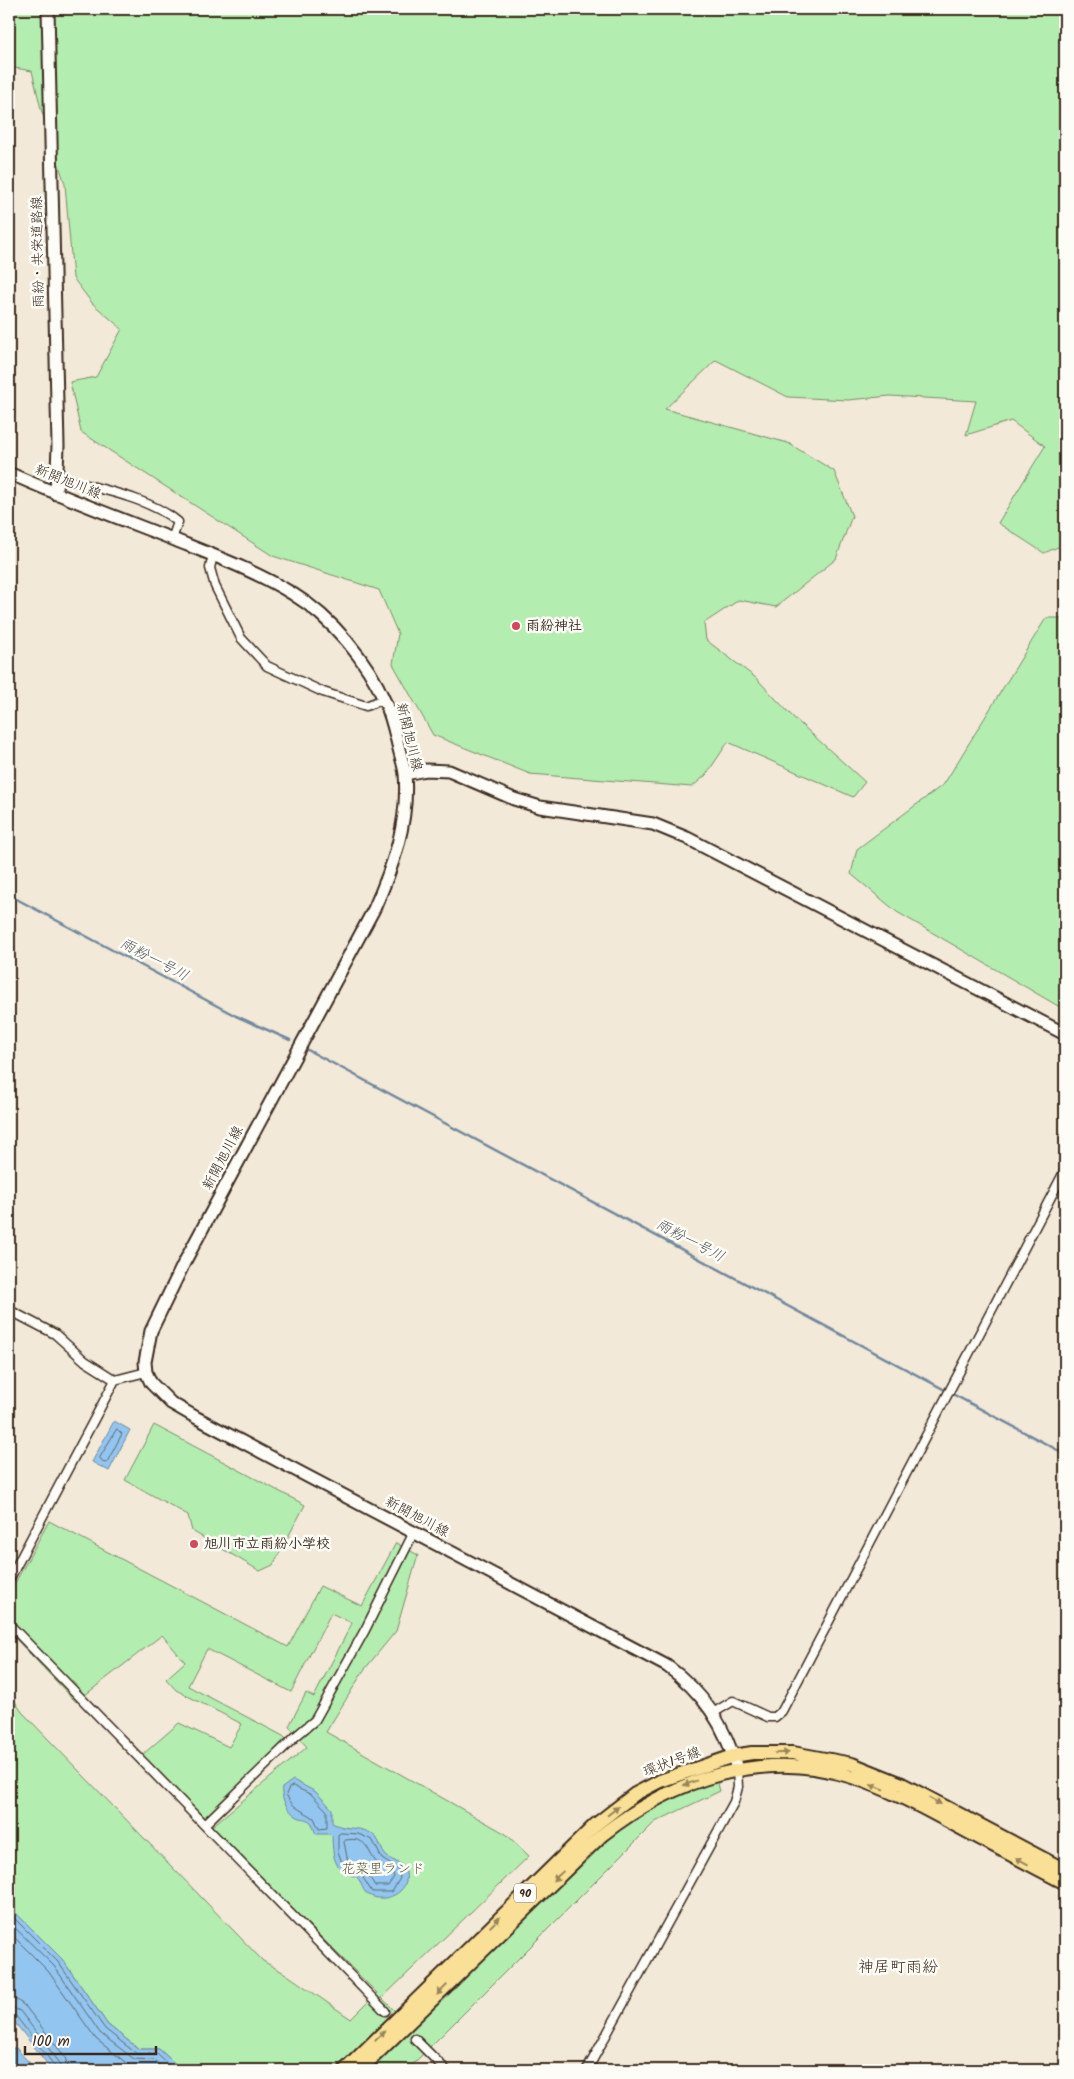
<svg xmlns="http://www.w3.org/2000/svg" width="1074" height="2079" viewBox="0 0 1074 2079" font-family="Kalam,'Klee One',sans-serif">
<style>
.green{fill:#b4edb0;stroke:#788c67}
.water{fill:#92c5ef;stroke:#6f879b}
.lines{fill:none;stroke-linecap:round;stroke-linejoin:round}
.shore{stroke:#5e6872;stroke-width:1}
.stream{stroke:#6f879b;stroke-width:2.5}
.street-tunnel{stroke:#cdc3b3;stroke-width:8;stroke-dasharray:8 4;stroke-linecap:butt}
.street-casing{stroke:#3b2a1e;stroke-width:11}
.secondary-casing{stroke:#3b2a1e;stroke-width:15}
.primary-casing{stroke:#3b2a1e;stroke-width:16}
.street{stroke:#fdfcf7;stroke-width:8}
.secondary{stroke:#fdfcf7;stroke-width:11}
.primary{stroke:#f9e096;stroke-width:12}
.oneway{fill:#9a855a}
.poi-dot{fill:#d1495b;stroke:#fdfcf7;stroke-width:2}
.labels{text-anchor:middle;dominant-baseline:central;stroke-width:5;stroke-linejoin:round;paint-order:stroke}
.shield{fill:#fdfcf7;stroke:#75695f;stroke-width:1}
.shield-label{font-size:12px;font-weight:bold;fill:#3b2a1e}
.street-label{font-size:14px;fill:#3b2a1e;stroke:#fdfcf7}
.poi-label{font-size:14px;font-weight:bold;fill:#3b2a1e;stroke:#fdfcf7;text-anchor:start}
.park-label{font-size:14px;fill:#595b42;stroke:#fdfcf7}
.water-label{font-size:15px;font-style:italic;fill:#55585d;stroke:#fdfcf7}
.quarter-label{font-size:16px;fill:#3b2a1e;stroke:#fdfcf7}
</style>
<rect width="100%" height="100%" fill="#f2e9d8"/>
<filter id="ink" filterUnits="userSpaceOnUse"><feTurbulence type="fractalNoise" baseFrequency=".02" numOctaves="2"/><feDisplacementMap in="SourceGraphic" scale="10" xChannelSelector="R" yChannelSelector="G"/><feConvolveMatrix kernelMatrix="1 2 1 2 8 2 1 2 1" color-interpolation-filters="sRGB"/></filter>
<g filter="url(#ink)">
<path class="green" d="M 9,9 L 1065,9 L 1065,544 L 1044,553 L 998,523 L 1045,446 L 1011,421 L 966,435 L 976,401 L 890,396 L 848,400 L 788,397 L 716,360 L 665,409 L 788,443 L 834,471 L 852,516 L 836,559 L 776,607 L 739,600 L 704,623 L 706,640 L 756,678 L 793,717 L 865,782 L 853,797 L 728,742 L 706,775 L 692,787 L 530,774 L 433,735 L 393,664 L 398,634 L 379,590 L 273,556 L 81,432 L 70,382 L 96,377 L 122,329 L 92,303 L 73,278 L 65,184 L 41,109 L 32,71 L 9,67 Z
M 1046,618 L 1065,618 L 1065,1010 L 897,912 L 851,874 L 857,849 L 944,784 Z
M 154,1425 L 305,1505 L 273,1565 L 260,1571 L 192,1531 L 188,1515 L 125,1480 Z
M 49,1521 L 288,1647 L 320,1586 L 362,1606 L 396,1543 L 418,1555 L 396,1631 L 364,1670 L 326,1732 L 506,1834 L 529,1856 L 382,1998 L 397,2013 L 338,2070 L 335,2066 L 330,2070 L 182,2070 L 159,2049 L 139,2049 L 108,2025 L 62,1959 L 9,1906 L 9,1693 L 22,1712 L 263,1961 L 286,1974 L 351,2019 L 377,1993 L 211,1827 L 307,1747 L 289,1726 L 306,1693 L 314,1697 L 352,1623 L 331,1613 L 291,1692 L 207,1649 L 188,1686 L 283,1736 L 288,1741 L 207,1818 L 200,1817 L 141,1756 L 179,1723 L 229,1747 L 242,1724 L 176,1690 L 166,1679 L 185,1662 L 162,1635 L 76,1702 L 12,1635 L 9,1639 C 9,1623 10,1609 9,1594 Z
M 717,1780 L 720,1791 L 655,1822 L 407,2070 L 368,2070 L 604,1840 L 662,1800 Z"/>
<path class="water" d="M 114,1421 L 130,1430 L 109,1471 L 92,1462 Z
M 293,1780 L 316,1792 L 332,1809 L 332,1823 C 346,1831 362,1825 375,1836 C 380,1841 381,1851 386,1856 C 393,1862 404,1862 406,1873 C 410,1893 384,1904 369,1895 C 362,1892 362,1882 357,1877 C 333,1871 333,1857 332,1836 L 330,1834 L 316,1834 L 311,1822 C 307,1819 304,1819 300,1818 C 289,1814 280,1798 282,1788 Z
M 9,1906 L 62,1959 L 108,2025 L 139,2049 L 159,2049 L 182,2070 L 52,2070 L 9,2015 Z
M 9,2048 L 16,2048 L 36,2070 L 9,2070 Z"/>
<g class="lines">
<path class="shore" d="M 117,1429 L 122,1434 L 107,1462 L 104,1463 L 100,1458 Z
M 293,1786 L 312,1795 L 327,1811 L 327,1828 L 319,1829 L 314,1818 C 303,1810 292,1809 286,1794 L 289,1788 Z
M 341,1833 L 358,1834 L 368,1838 L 373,1841 L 382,1859 L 398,1869 L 400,1878 L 392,1892 L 372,1892 L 360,1873 L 343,1865 L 338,1852 L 338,1835 Z
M 346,1840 C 370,1836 366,1853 379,1865 C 383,1868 389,1870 393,1873 L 394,1877 L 388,1886 L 375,1886 L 364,1868 L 348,1862 L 344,1842 Z
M 9,1913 L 58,1962 L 105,2029 L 137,2054 L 157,2054 L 174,2070
M 9,1922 L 54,1966 L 100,2033 L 134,2059 L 154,2060 L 165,2070
M 9,1932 L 48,1971 L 96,2039 L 130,2066 L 154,2070
M 9,1999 L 17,2000 L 25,2006 L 65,2057 L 69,2070
M 9,2006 L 20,2011 L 59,2062 L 61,2070
M 9,2012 L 15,2015 L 54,2065 L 55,2070"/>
<path class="stream" d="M 9,895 L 236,1016 L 290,1040
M 304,1048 L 1065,1454"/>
<path class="street-tunnel" d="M 385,2011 L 415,2039"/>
<g class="street-casing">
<path id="street" d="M 57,477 C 94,488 149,497 178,522 L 172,539
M 213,555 L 210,568 L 215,586 L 241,638 L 267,666 L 323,692 L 366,706 L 384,699
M 9,1310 L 55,1334 L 85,1361 L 115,1380 L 146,1372
M 9,1580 L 115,1380
M 9,1624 L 385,2011
M 713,1713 L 733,1701 L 768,1717 L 775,1717 L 782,1711 L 1065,1170
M 204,1825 L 296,1736 L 315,1720 L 365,1630 L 414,1532
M 415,2039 L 446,2070
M 587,2070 L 734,1802 L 738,1787 L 737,1769"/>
</g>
<g class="secondary-casing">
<path id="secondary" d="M 48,9 L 58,446 L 56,494
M 9,473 C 62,497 116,517 170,538 C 212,555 254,570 293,594 C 331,617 368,661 385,702 C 392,717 395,733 399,749 C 401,757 404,766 405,774 C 409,822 393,867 374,909 L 184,1263 L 151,1331 L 145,1362 L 146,1372 L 151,1383 L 171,1403 L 197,1418 L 667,1666 C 702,1691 726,1727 737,1769
M 405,774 L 426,770 L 449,771 L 514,799 L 540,807 L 653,824 L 687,838 L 1065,1034"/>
</g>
<g class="primary-casing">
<path id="primary" d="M 345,2070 L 595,1825 L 635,1794 L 660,1781 L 733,1756 L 752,1753 L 793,1753 L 852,1764 L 902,1784 L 1065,1870
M 360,2070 L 602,1835 C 673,1779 763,1748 852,1777 C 889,1789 922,1807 955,1825 C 992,1845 1029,1864 1065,1883"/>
</g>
<use href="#street" class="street"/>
<use href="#secondary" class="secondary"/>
<use href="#primary" class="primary"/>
</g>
<defs><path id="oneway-solid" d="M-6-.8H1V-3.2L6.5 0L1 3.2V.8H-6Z" transform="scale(1.25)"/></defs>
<g class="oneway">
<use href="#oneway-solid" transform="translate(782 1753) rotate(-1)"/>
<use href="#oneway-solid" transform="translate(690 1783) rotate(160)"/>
<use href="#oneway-solid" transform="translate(877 1787) rotate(-159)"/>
<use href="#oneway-solid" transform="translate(935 1801) rotate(28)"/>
<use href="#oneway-solid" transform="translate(613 1811) rotate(-38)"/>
<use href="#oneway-solid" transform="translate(1022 1861) rotate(-152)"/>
<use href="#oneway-solid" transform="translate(558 1876) rotate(137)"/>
<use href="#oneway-solid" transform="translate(495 1922) rotate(-45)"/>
<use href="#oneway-solid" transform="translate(442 1990) rotate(135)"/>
<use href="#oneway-solid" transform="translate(380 2036) rotate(-45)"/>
</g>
</g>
<g class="poi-dot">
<circle cx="516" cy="626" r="5"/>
<circle cx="194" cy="1544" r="5"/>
</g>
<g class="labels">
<rect class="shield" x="514" y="1883.5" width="22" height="19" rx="4"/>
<g class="shield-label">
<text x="525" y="1893">90</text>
</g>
<g class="street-label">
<text transform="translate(38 252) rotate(-91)">雨紛・共栄道路線</text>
<text transform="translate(68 482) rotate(22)">新開旭川線</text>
<text transform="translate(409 737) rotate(76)">新開旭川線</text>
<text transform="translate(223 1158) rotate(-62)">新開旭川線</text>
<text transform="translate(417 1517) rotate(28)">新開旭川線</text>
<text transform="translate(672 1762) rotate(-21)">環状1号線</text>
</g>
<g class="poi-label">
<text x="526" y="626">雨紛神社</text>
<text x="204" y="1544">旭川市立雨紛小学校</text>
</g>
<g class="park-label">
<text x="383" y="1869">花菜里ランド</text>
</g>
<g class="water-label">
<text transform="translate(154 960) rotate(28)">雨粉一号川</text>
<text transform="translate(690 1241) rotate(28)">雨粉一号川</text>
</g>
<g class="quarter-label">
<text x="898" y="1967">神居町雨紛</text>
</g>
</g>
<rect width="1074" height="2079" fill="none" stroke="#fdfcf7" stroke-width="30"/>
<rect x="15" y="15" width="1044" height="2049" fill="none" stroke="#3b2a1e" stroke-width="2" filter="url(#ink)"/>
<path d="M25 2046v8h131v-8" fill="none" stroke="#3b2a1e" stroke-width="2.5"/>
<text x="32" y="2046" font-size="15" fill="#3b2a1e" stroke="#fdfcf7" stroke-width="4" paint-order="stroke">100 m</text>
</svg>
